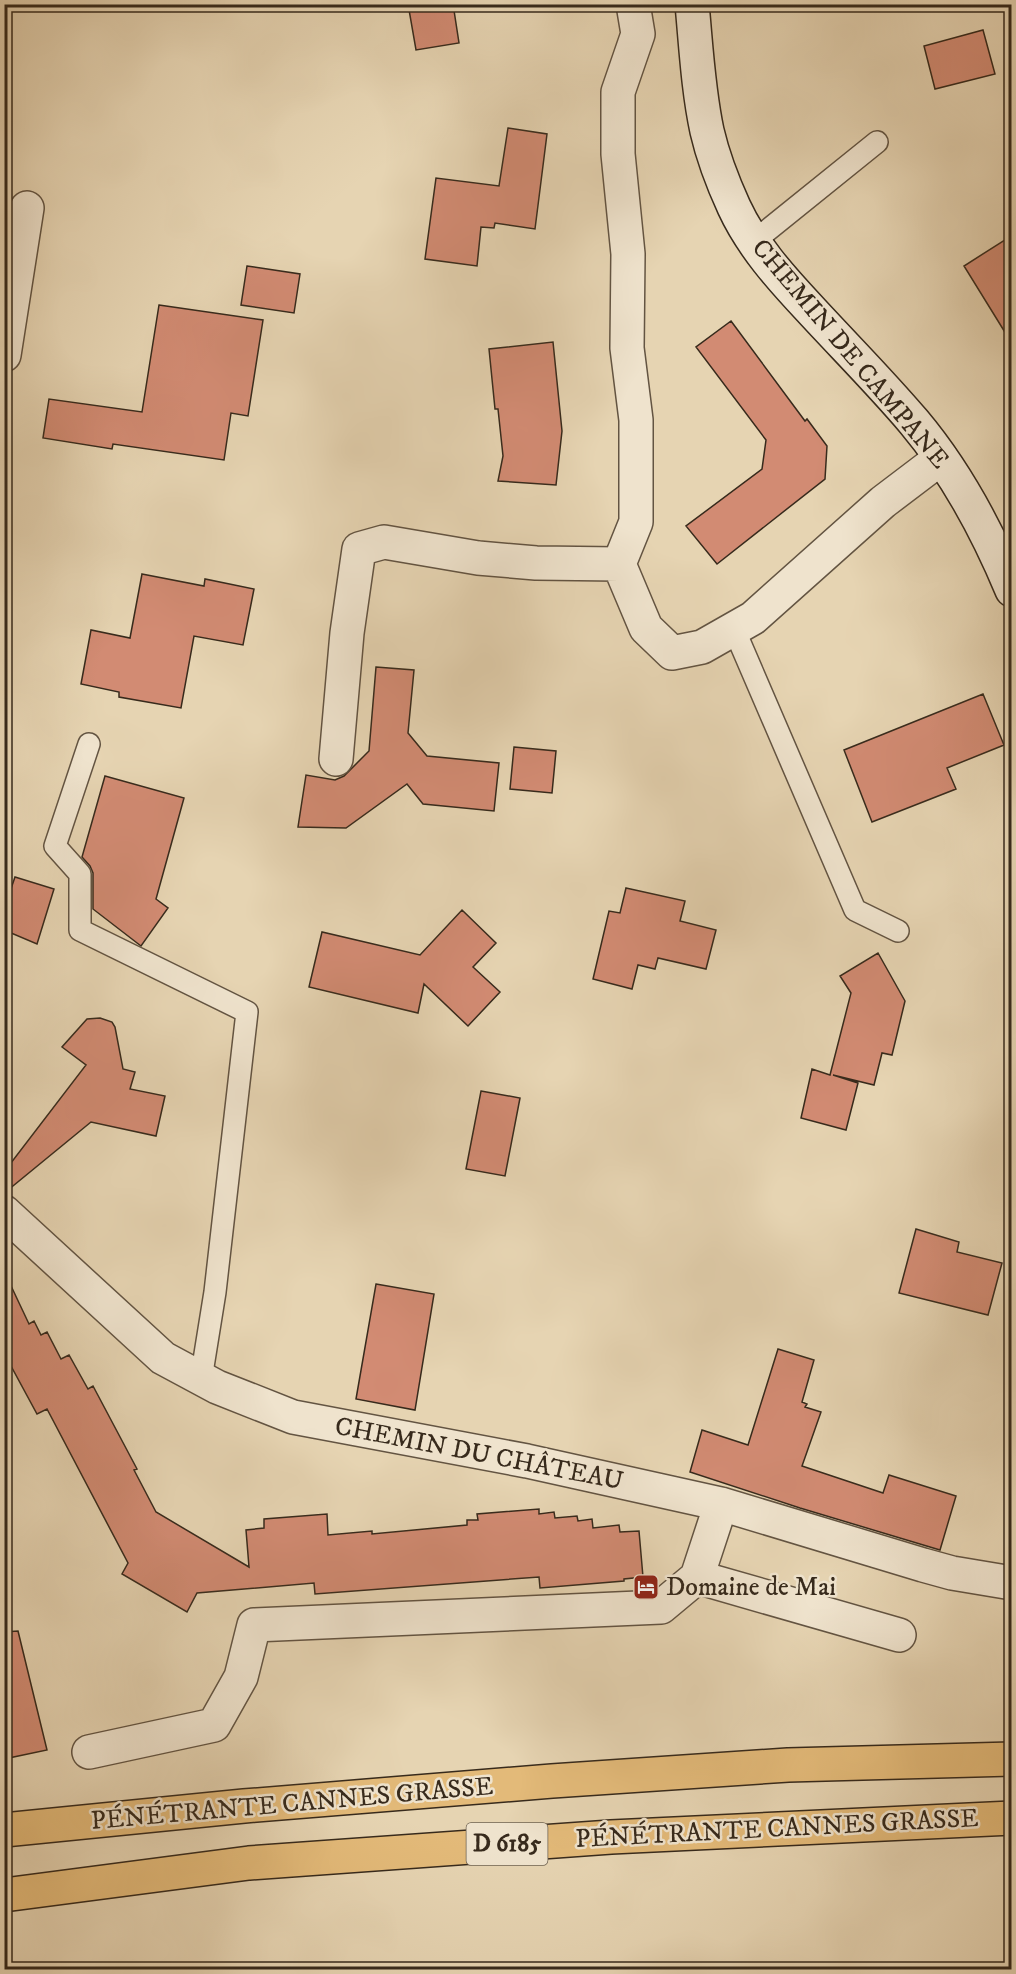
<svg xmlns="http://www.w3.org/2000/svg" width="1016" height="1974" viewBox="0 0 1016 1974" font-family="'IM FELL DW Pica',serif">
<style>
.building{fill:#d28b73;stroke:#372a1c;stroke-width:1.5}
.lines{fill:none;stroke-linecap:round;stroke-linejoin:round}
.lane-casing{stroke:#635442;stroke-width:24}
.street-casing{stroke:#635442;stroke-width:36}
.secondary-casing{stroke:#372a1c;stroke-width:36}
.highway-casing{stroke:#372a1c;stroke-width:36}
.lane{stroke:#efe3cd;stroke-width:21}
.street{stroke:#efe3cd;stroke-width:33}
.secondary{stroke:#efe3cd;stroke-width:33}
.highway{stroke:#e3ba79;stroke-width:33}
.labels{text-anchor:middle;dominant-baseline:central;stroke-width:5;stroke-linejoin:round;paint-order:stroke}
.shield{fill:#efe3cd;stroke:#6e6251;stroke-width:1.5}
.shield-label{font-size:24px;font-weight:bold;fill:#372a1c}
.street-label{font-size:26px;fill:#372a1c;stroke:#efe3cd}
.poi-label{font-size:26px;fill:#372a1c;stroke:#efe3cd;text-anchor:start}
</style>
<rect width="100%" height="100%" fill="#e6d4b2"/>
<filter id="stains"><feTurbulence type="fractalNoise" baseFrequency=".00333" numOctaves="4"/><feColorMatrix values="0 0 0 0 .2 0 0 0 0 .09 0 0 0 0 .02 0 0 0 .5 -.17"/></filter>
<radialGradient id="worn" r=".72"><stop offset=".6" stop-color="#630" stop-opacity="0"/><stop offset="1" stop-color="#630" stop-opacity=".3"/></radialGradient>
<path class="building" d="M 408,4 L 453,4 L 459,43 L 416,50 Z
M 983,30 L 995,74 L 935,89 L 924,46 Z
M 508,128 L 547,134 L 535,229 L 495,223 L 494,228 L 481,227 L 477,266 L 425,259 L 436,178 L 499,186 Z
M 1011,236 L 1011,342 L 964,266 Z
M 247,266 L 300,274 L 294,313 L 241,305 Z
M 159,305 L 263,320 L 248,416 L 231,413 L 224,460 L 113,444 L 112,449 L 43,438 L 49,399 L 142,412 Z
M 731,321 L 805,421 L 807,419 L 827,446 L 825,479 L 717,564 L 686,526 L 762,469 L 766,440 L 696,347 Z
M 553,342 L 562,431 L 556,485 L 498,481 L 503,456 L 498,409 L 495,409 L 489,349 Z
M 142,574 L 204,586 L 205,579 L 254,589 L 243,645 L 194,636 L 181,708 L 119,697 L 119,692 L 81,684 L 91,630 L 130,638 Z
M 376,667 L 414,670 L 408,733 L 427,756 L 499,763 L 494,811 L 423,804 L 407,784 L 346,828 L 298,827 L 306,775 L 335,780 L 344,776 L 369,751 Z
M 983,694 L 1004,745 L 947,768 L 956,789 L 872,822 L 844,750 Z
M 514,747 L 556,751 L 552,793 L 510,789 Z
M 105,776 L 184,798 L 156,899 L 168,908 L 141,946 L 93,909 L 93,873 L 90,866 L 82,857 Z
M 15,877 L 54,889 L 37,944 L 4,930 L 4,909 Z
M 626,888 L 685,901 L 680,921 L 716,930 L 706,969 L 658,958 L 655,969 L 638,965 L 632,989 L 593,979 L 609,911 L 620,913 Z
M 462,910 L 496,943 L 473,967 L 500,992 L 468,1026 L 424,984 L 418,1013 L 309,987 L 322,932 L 420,955 Z
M 878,953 L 905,1001 L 892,1055 L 882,1053 L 874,1085 L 833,1075 L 858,1083 L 846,1130 L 801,1118 L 812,1069 L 830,1075 L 851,993 L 840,976 Z
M 100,1018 L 112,1022 L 115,1027 L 123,1069 L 135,1072 L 130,1089 L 165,1096 L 156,1136 L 91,1122 L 8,1190 L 4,1186 L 4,1172 L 86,1065 L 62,1047 L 87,1019 Z
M 481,1091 L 520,1098 L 505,1176 L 466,1169 Z
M 916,1229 L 959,1242 L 957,1252 L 1002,1263 L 988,1315 L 899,1293 Z
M 4,1271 L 29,1324 L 34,1321 L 41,1335 L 47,1332 L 61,1359 L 69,1355 L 88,1389 L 93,1386 L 137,1469 L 134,1470 L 156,1512 L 249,1567 L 246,1530 L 264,1528 L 264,1519 L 327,1514 L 328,1535 L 372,1531 L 372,1534 L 467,1525 L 467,1520 L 478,1520 L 477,1514 L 539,1509 L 539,1514 L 554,1512 L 555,1518 L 577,1516 L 578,1521 L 592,1519 L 593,1528 L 619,1525 L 620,1532 L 639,1531 L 643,1577 L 624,1579 L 624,1581 L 540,1588 L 539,1577 L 315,1594 L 314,1583 L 197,1593 L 187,1612 L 122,1574 L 128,1563 L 47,1409 L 37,1414 L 4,1353 Z
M 376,1284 L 434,1294 L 415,1410 L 356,1399 Z
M 778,1349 L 814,1360 L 802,1402 L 807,1404 L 805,1407 L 821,1412 L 802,1466 L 883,1493 L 889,1475 L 956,1496 L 940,1550 L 800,1508 L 690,1472 L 702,1430 L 748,1445 Z
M 18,1631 L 47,1750 L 4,1759 L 4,1632 Z"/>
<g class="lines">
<g class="lane-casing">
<path id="lane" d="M 753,242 L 877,142
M 734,629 L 855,910 L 898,931
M 89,744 L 55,846 L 80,874 L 80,930 L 247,1012 L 215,1292 L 201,1379"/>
</g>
<g class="street-casing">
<path id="street" d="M 633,4 L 638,34 L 618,92 L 618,154 L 628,254 L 627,348 L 636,420 L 636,522 L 619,564 L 646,628 L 672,653 L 702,647 L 753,618 L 883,502 L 941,458
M 4,355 L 27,208
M 336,759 L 347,633 L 359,549 L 384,542 L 478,558 L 536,563 L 619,564
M 4,1212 L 163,1358 L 217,1387 L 293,1417 L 527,1461 L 721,1504 L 923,1565 L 952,1573 L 1012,1583
M 697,1577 L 899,1635
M 89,1752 L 214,1725 L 241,1677 L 254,1625 L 661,1607 L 697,1577 L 721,1504"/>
</g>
<g class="secondary-casing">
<path id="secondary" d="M 692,4 C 696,46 698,89 707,131 C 713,157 723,183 734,207 C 752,246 781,278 810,309 C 844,346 881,383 914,422 C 956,472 987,530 1012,590"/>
</g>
<g class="highway-casing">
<path id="highway" d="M 4,1830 L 244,1806 L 552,1781 L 788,1765 L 1012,1759
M 4,1895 L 249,1863 L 611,1837 L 1012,1818"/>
</g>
<use href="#lane" class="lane"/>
<use href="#street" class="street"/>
<use href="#secondary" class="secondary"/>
<use href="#highway" class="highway"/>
</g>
<defs>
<g id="hotel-square" transform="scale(1.35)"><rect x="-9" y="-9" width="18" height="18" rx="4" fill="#8f2418" stroke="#efe3cd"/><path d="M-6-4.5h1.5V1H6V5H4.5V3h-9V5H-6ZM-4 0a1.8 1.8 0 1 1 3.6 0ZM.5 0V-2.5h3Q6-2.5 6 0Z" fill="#fff"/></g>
</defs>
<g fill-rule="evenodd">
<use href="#hotel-square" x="646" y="1587"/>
</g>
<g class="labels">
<rect class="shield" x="466.5" y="1823" width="81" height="42" rx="4.5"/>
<g class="shield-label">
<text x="507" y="1844">D 6185</text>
</g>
<g class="street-label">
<text transform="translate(850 354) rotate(50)">CHEMIN DE CAMPANE</text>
<text transform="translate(479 1454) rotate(11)">CHEMIN DU CHÂTEAU</text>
<text transform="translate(292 1804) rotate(-5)">PÉNÉTRANTE CANNES GRASSE</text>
<text transform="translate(777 1829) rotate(-3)">PÉNÉTRANTE CANNES GRASSE</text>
</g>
<g class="poi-label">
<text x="666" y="1587">Domaine de Mai</text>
</g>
</g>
<rect width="1016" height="1974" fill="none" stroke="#e6d4b2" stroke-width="24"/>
<rect x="6" y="6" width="1004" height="1962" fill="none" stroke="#372a1c" stroke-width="3"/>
<rect x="12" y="12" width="992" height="1950" fill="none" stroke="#372a1c" stroke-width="1.5"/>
<rect width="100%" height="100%" filter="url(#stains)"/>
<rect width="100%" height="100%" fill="url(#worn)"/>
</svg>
